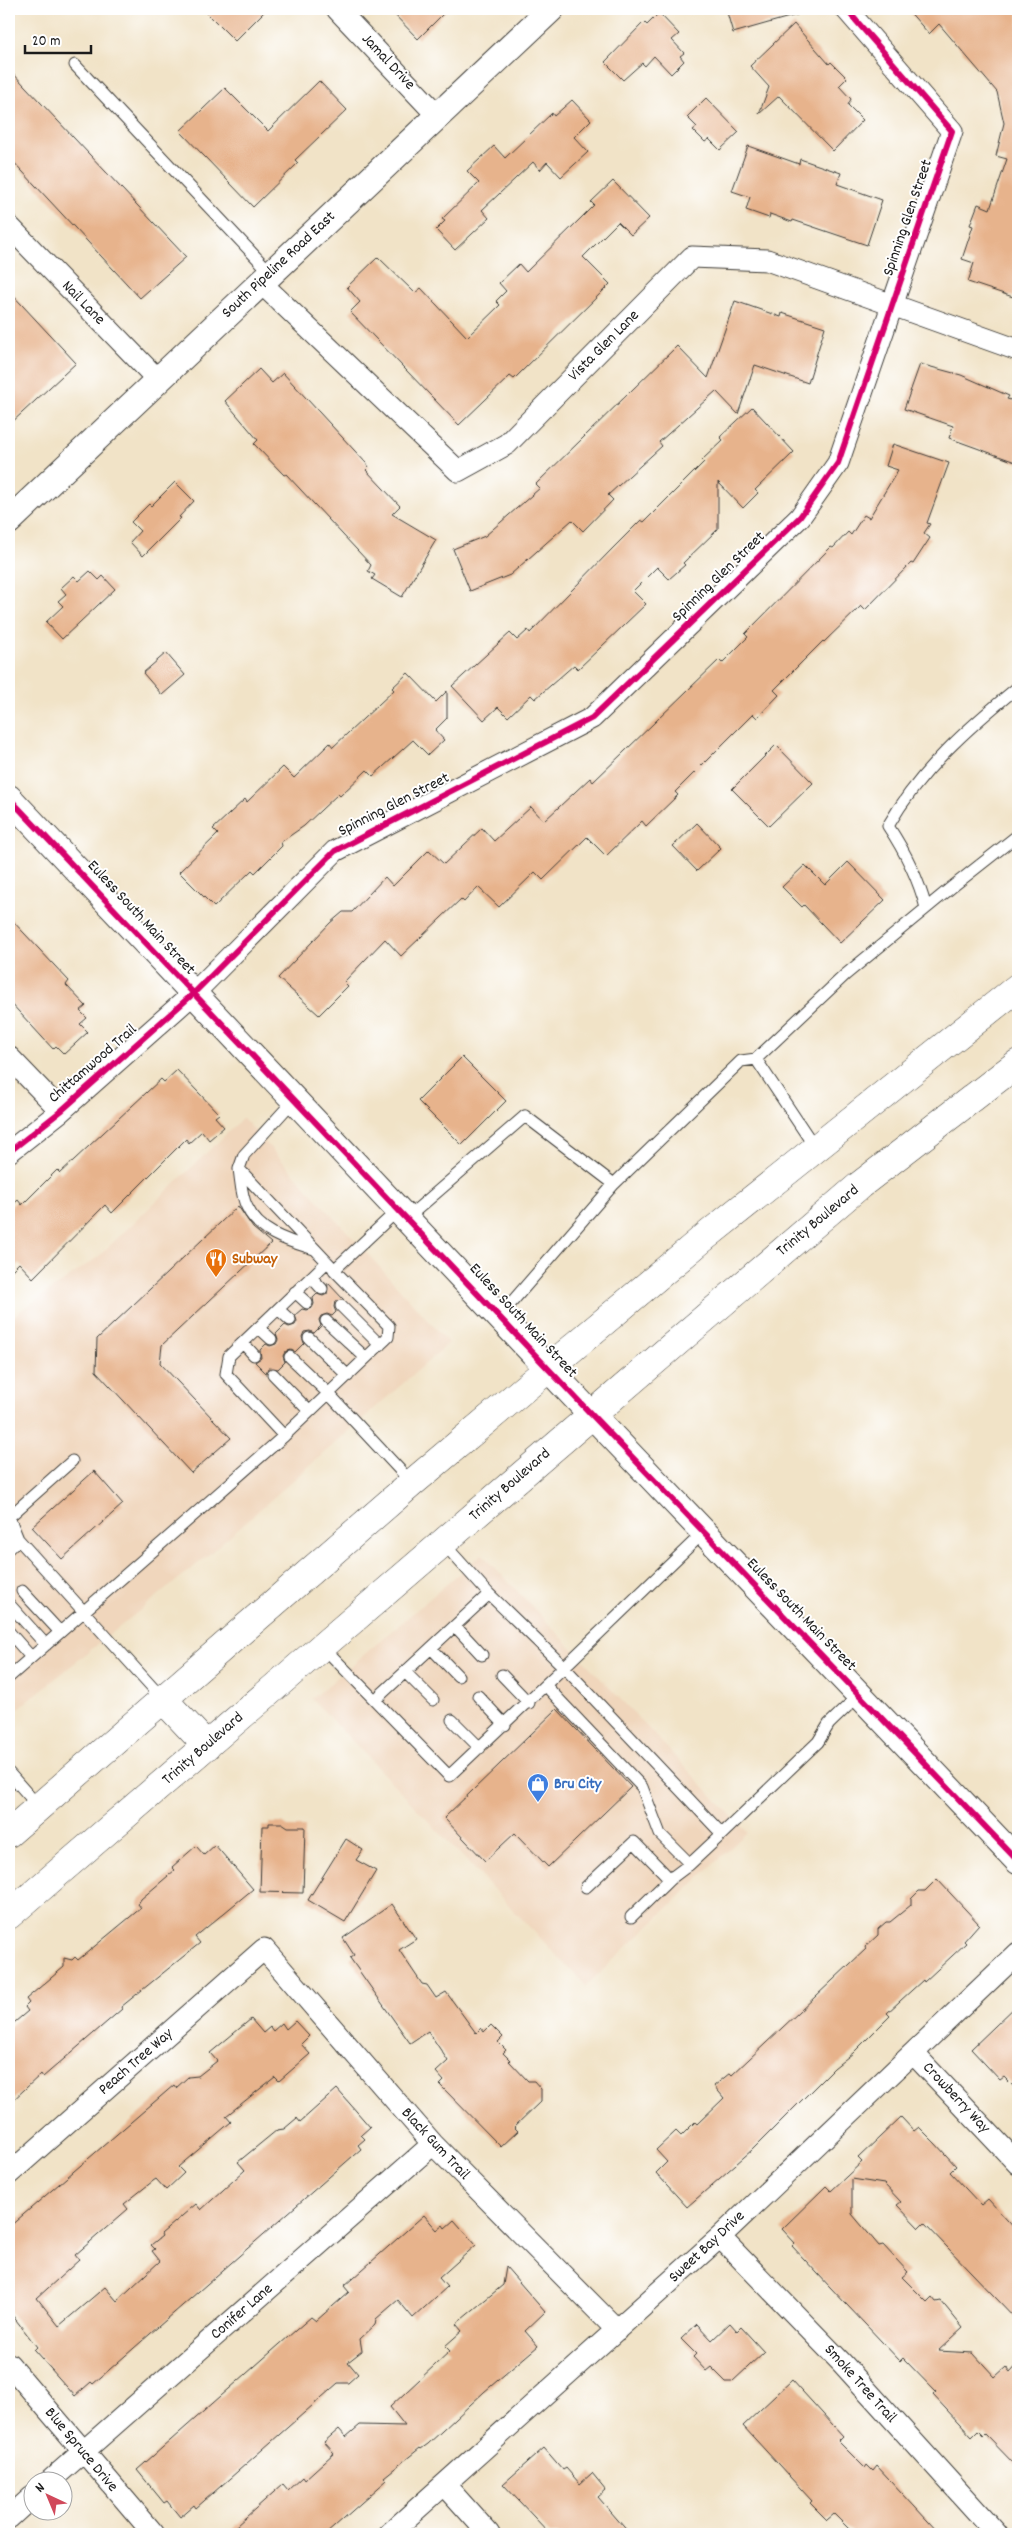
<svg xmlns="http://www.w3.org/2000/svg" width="1027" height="2543" viewBox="0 0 1027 2543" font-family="Dekko,sans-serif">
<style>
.built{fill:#f0d6bc}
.building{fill:#e7b38c}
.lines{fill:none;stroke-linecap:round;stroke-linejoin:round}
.service-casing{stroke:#3c3a36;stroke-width:13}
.minor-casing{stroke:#3c3a36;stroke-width:23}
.tertiary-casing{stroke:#3c3a36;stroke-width:28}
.secondary-casing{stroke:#3c3a36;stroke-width:29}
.service{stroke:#fff;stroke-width:11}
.minor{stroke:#fff;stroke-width:21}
.tertiary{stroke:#fff;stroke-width:26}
.secondary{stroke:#fff;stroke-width:28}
.cycleway-casing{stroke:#fff;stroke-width:9}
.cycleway{stroke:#d6006c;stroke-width:6}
.labels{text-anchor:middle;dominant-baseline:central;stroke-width:4;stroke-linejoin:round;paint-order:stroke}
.street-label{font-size:16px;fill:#1c1c1c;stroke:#fff}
.food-label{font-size:16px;font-weight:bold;fill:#c56008;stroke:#fff;text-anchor:start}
.shop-label{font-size:16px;font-weight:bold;fill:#366cbe;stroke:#fff;text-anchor:start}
</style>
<rect width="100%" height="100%" fill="#fff"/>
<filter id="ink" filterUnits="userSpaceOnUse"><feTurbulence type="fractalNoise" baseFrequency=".02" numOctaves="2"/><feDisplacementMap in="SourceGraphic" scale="10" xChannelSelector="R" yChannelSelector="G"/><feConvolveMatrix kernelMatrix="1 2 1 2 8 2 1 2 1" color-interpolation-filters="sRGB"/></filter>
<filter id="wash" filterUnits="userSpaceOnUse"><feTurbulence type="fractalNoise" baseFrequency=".0096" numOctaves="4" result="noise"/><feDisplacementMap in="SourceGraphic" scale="20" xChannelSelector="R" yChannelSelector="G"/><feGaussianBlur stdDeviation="1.12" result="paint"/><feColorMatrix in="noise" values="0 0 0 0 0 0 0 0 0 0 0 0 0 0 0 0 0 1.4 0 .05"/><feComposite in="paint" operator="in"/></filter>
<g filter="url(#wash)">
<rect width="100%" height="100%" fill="#f1e3c7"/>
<path class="built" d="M 243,1118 L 449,1343 L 201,1561 L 9,1716 L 9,1319 L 98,1257 Z
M 482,1554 L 747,1832 L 586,1986 L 312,1699 Z"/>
<g id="blocks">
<path class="building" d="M 203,9 L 267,9 L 235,41 Z
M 389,9 L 448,9 L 418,39 Z
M 726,9 L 800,9 L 800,14 L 733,33 Z
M 907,9 L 1018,9 L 1018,281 L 1013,297 L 968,282 L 974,263 L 962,259 L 973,226 L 970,225 L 978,204 L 990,209 L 1007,159 L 996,156 L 1004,123 L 997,92 L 939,24 L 929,34 Z
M 659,13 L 679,34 L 672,40 L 684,53 L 680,56 L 684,61 L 671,74 L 654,56 L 645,66 L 642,63 L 623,80 L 605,62 L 644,22 L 647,25 Z
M 794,24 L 829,64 L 831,62 L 847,78 L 839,86 L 851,99 L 848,105 L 863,120 L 833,151 L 779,96 L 759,114 L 769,87 L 750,66 Z
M 9,69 L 186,257 L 140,298 L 9,157 Z
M 319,81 L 347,110 L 295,160 L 298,163 L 253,207 L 180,131 L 225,88 L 268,131 Z
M 706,98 L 739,132 L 720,150 L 709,139 L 705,142 L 693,130 L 697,127 L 687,117 Z
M 572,100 L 591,120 L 574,137 L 588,152 L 561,177 L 547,162 L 540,170 L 533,162 L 482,210 L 489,218 L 455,250 L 436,230 L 445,221 L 442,219 L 479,183 L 467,171 L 494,146 L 505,158 L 552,113 L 554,116 Z
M 748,146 L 799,164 L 800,159 L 841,173 L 837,184 L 882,200 L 867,245 L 793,220 L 792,222 L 770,214 L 769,218 L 746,210 L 750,197 L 732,191 Z
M 613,181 L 649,218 L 631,235 L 618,222 L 583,257 L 610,284 L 514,379 L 510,376 L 459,425 L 350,312 L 360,302 L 347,287 L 378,257 L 415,293 L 421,288 L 467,337 L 500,305 L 496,301 L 506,291 L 499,283 L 519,264 L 526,272 L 580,219 L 594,205 L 591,202 Z
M 9,291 L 76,363 L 9,425 Z
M 735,301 L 781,317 L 782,313 L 825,327 L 808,383 L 755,365 L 738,414 L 716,391 L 659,442 L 662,446 L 608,495 L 613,500 L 583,531 L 572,520 L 510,575 L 470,591 L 453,549 L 485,536 L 540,488 L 536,484 L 677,346 L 708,378 Z
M 920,364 L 961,375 L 1009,396 L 1007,399 L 1018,402 L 1018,463 L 949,438 L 953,426 L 904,409 Z
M 259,369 L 272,383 L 283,373 L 366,463 L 369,467 L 366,470 L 400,506 L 392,514 L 436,540 L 402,597 L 372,579 L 375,575 L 368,571 L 371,565 L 286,474 L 284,475 L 254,444 L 258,440 L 225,401 Z
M 752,407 L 794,452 L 755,490 L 758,493 L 743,508 L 718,482 L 718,529 L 683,563 L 685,565 L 669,579 L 657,567 L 633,591 L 646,604 L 578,669 L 574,665 L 535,699 L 531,695 L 508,717 L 498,707 L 484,720 L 452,686 L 510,633 L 517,640 L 528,630 L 530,633 L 612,549 L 641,520 L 644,522 L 704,462 L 702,460 L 723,440 L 720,437 Z
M 893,444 L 949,463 L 927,523 L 930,524 L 924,533 L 930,538 L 913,564 L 911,563 L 865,610 L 861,606 L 824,642 L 823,641 L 774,690 L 779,695 L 757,718 L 753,714 L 675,792 L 678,795 L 646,826 L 642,821 L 606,856 L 587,837 L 543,880 L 535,872 L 499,907 L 478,887 L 464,902 L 461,899 L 401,956 L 385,939 L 344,982 L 348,986 L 319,1015 L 278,978 L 330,923 L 343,912 L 352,912 L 385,877 L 393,886 L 429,850 L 444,864 L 482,828 L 494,841 L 531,807 L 544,821 L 590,778 L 593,782 L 719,660 L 722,663 L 748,637 L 745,634 L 831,547 L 833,548 L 848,532 L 851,535 L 864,515 L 869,518 L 898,470 L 886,466 Z
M 175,482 L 194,501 L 179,517 L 181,518 L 143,556 L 130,542 L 140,531 L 131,522 L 149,504 L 151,506 Z
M 90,571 L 99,580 L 103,576 L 115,589 L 62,639 L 46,622 L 63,606 L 58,601 L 66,594 L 61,588 L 74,576 L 79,581 Z
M 166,653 L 185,675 L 162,695 L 143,673 Z
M 408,673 L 436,702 L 447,691 L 447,718 L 435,730 L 444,740 L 428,755 L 413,740 L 373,776 L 367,770 L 340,796 L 338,794 L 304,826 L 281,842 L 282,846 L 255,873 L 252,870 L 214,907 L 179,872 L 218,834 L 213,829 L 245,799 L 247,802 L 283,767 L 294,778 L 330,743 L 333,747 L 394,690 L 392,688 Z
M 776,745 L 813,783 L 769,826 L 732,789 Z
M 697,823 L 721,848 L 697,871 L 673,846 Z
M 848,862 L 885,900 L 840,943 L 804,905 L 802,907 L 782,887 L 805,865 L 825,885 Z
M 9,917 L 69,981 L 66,985 L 86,1006 L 80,1011 L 87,1018 L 80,1024 L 88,1032 L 64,1054 L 56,1046 L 53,1049 L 9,1001 Z
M 462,1057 L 506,1101 L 462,1145 L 418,1101 Z
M 177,1070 L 219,1114 L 215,1117 L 224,1127 L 209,1140 L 202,1131 L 189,1143 L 186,1139 L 112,1213 L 105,1205 L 33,1278 L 19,1263 L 9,1273 L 9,1208 L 18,1200 L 22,1205 L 57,1170 L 60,1173 L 161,1079 L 164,1082 Z
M 238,1206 L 253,1228 L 271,1243 L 162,1345 L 160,1363 L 231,1438 L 191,1473 L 96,1371 L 97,1339 Z
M 328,1283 L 344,1300 L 335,1301 L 334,1307 L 336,1312 L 332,1316 L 327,1314 L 321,1316 L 319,1320 L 321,1326 L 314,1333 L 310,1331 L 304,1332 L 302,1337 L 304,1343 L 295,1352 L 291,1350 L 285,1352 L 283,1356 L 285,1362 L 278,1369 L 268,1368 L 266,1373 L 255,1362 L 261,1358 L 260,1350 L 266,1344 L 270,1346 L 276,1344 L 278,1340 L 276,1334 L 285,1325 L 289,1327 L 295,1325 L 297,1321 L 295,1315 L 302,1309 L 306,1310 L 312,1308 L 314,1304 L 313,1298 L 317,1294 L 323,1296 L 327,1294 Z
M 94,1471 L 123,1504 L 62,1559 L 32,1527 Z
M 557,1709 L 631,1787 L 548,1867 L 515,1833 L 485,1861 L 444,1818 Z
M 269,1823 L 282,1823 L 288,1827 L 305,1827 L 303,1893 L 260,1892 L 262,1826 L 269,1826 Z
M 346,1839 L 363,1850 L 356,1860 L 376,1871 L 345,1922 L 308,1900 Z
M 215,1845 L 253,1889 L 195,1937 L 200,1943 L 121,2007 L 122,2009 L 43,2077 L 41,2074 L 9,2104 L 9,2027 L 28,2011 L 25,2007 L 29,2003 L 26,1999 L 64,1967 L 64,1958 L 72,1960 L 75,1957 L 78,1960 L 141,1908 L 138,1904 L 141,1899 L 175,1870 L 172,1867 L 196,1846 L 204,1855 Z
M 937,1879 L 979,1924 L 964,1941 L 966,1943 L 924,1982 L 923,1980 L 900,2001 L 887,2013 L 890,2016 L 853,2053 L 834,2068 L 752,2150 L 687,2207 L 656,2173 L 667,2162 L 656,2150 L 676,2131 L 681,2136 L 695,2122 L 697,2124 L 724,2098 L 714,2086 L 730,2073 L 732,2075 L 866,1949 L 865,1947 L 878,1935 L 878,1929 L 886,1922 L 890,1922 L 911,1905 L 911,1899 L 919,1891 L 925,1891 Z
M 392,1904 L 416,1939 L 399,1950 L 422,1984 L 427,1985 L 436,1998 L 446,1992 L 476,2033 L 481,2028 L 484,2032 L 491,2025 L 503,2037 L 498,2042 L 506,2050 L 503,2053 L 510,2060 L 509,2061 L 528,2081 L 534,2081 L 541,2089 L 541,2101 L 514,2127 L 518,2131 L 501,2147 L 440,2085 L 444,2081 L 436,2072 L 448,2061 L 428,2031 L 410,2043 L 350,1958 L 354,1955 L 343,1938 Z
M 1018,2004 L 1018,2091 L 1004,2077 L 1000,2080 L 971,2049 Z
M 251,2019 L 263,2033 L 270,2027 L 273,2031 L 282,2023 L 286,2029 L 295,2021 L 309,2036 L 301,2044 L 310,2054 L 279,2081 L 275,2077 L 226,2116 L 231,2122 L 178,2167 L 184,2173 L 166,2190 L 156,2179 L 153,2181 L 124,2204 L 128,2209 L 75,2255 L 79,2260 L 37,2298 L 59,2326 L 105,2287 L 117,2301 L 160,2261 L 152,2251 L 155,2249 L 151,2245 L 162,2236 L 161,2234 L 196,2204 L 201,2210 L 245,2170 L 238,2162 L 277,2130 L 284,2129 L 297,2118 L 300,2122 L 337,2089 L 370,2127 L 361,2135 L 365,2139 L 358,2145 L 361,2149 L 93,2384 L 91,2382 L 75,2396 L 34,2350 L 37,2347 L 9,2311 L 9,2227 L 174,2085 L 176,2088 L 188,2077 L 198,2076 L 217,2061 L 210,2053 Z
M 901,2117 L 914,2131 L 919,2127 L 935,2143 L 956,2166 L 950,2172 L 981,2205 L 988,2199 L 1018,2232 L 1018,2321 L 924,2223 L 919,2228 L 897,2205 L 901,2202 L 884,2184 L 852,2179 L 852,2214 L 879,2246 L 883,2245 L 908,2272 L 902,2277 L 927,2302 L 932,2297 L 936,2302 L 941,2301 L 963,2328 L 938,2351 L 973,2353 L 995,2377 L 1006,2367 L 1010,2372 L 1018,2363 L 1018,2468 L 985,2434 L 983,2436 L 978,2431 L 972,2437 L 933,2395 L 936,2392 L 903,2358 L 900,2361 L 830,2287 L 792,2246 L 795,2243 L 782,2229 L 826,2186 L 831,2191 L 862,2162 L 858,2158 Z
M 424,2215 L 437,2230 L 443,2225 L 445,2228 L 454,2220 L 476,2245 L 439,2278 L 447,2287 L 413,2318 L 398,2300 L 376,2319 L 375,2325 L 360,2339 L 362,2351 L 348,2362 L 358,2374 L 348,2383 L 338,2383 L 196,2508 L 194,2505 L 180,2517 L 167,2501 L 164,2503 L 137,2470 L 288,2337 L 311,2317 L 316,2321 L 349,2292 L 344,2286 Z
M 506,2267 L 545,2312 L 525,2331 L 538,2346 L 484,2392 L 428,2444 L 421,2449 L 420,2448 L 384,2477 L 387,2480 L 326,2534 L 227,2534 L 283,2484 L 288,2490 L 302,2477 L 304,2480 L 334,2453 L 324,2442 L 339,2429 L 346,2437 L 360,2425 L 405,2426 L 390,2407 L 450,2351 L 445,2346 L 462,2331 L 456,2324 L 503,2285 Z
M 730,2323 L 737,2331 L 741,2327 L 764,2352 L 732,2382 L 726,2382 L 711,2367 L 706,2371 L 693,2357 L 696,2354 L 681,2339 L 697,2324 L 712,2340 Z
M 792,2380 L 843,2436 L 838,2441 L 865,2468 L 867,2465 L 873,2471 L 877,2466 L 940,2534 L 854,2534 L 834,2514 L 827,2520 L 810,2503 L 812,2501 L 743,2426 Z
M 544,2448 L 563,2470 L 566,2468 L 580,2484 L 592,2473 L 606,2490 L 598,2497 L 630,2534 L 550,2534 L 503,2484 Z"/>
</g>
</g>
<g filter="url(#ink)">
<use href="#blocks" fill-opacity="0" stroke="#3c3a36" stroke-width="1"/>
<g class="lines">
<g class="service-casing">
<path id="service" d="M 75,65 L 270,272
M 926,908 C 918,877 906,853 888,826 C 920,770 969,727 1018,687
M 756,1059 L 845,975 L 952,887 L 1018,835
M 294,1100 L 244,1155 L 239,1169 L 331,1266
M 239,1169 C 241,1181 241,1196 247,1207 C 259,1233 288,1241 314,1249
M 407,1218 L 525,1116 L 614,1184 L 741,1061 L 756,1059 L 816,1149
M 311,1277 L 322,1289
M 295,1292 L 307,1303
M 341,1306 L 380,1345
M 278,1309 L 290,1320
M 499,1317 L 614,1184
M 326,1321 L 366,1358
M 259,1328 L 271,1339
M 309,1338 L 348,1376
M 243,1343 L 254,1355
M 290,1357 L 329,1394 L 412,1483
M 273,1374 L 309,1411
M 284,1436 L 226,1374 L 229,1356 L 327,1262
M 18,1539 L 9,1517 L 72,1461
M 443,1543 L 489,1594 L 564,1667 L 704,1532
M 9,1548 L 18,1539 L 162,1698
M 22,1591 L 60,1632
M 9,1604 L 46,1645
M 455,1626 L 482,1655
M 9,1632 L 31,1657
M 322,1646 L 449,1776 L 564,1667 L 722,1834 L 818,1742 L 829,1724 L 859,1695
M 431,1648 L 458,1676
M 405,1672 L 433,1700
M 502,1675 L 529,1703
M 9,1677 L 284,1436 L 388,1337 L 389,1326 L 334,1270 L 398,1210
M 546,1686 L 642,1787 L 660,1834 L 690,1864 L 722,1834
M 478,1696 L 505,1725
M 375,1700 L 489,1594
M 452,1720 L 480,1748
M 9,1773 L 39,1807
M 586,1887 L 634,1842 L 670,1879
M 631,1917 L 670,1879 L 690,1864"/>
</g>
<g class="minor-casing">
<path id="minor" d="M 337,9 L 438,116
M 9,226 L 158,380
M 260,282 L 458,471 L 507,444 L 692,257 L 767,260 L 1018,350
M 9,1057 L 61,1111
M 9,1152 L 61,1111 L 194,993 L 335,851 L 592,718 L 800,517 L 838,463 L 952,131 L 846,9
M 914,2054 L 1018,2164
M 9,2174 L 264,1949 L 433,2144 L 617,2330
M 720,2237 L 842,2363 L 997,2534
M 9,2364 L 154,2534
M 51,2480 L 433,2144
M 445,2485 L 489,2534
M 9,2518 L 32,2497
M 389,2534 L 720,2237 L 1018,1953"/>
</g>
<g class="tertiary-casing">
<path id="tertiary" d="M 9,521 L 551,9
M 9,798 L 591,1414 L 1018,1861"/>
</g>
<g class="secondary-casing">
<path id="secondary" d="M 162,1698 L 207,1746
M 9,1833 L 412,1483 L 700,1241 L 1018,987
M 9,1915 L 860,1185 L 1018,1063"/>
</g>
<use href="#service" class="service"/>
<use href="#minor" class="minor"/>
<use href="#tertiary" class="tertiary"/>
<use href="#secondary" class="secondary"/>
<g class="cycleway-casing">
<path id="cycleway" d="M 9,798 L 591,1414 L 1018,1861
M 9,1152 L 61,1111 L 194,993 L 335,851 L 592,718 L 800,517 L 838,463 L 952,131 L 846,9"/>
</g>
<use href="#cycleway" class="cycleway"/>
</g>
</g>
<defs>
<g id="restaurant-pin" transform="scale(1.125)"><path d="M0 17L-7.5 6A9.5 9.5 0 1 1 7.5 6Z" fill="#e8710a" stroke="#fff"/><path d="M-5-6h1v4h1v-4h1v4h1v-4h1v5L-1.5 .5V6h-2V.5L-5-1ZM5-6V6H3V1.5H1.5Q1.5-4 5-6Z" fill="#fff"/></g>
<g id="shop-pin" transform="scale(1.125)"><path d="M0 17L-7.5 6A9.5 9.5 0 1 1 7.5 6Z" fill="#3f7fe0" stroke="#fff"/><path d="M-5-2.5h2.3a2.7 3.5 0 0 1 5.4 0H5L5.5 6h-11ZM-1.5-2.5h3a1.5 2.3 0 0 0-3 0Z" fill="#fff"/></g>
</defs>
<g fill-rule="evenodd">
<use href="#restaurant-pin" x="216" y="1259"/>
<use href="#shop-pin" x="538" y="1784"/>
</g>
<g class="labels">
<g class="street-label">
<text transform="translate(388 62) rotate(47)">Jamal Drive</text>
<text transform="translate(908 218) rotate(-71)">Spinning Glen Street</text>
<text transform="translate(279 265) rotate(-43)">South Pipeline Road East</text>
<text transform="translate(83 303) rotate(46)">Nail Lane</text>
<text transform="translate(604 346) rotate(-45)">Vista Glen Lane</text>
<text transform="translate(719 577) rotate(-44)">Spinning Glen Street</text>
<text transform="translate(394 805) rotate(-27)">Spinning Glen Street</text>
<text transform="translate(141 918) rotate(47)">Euless South Main Street</text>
<text transform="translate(93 1064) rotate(-41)">Chittamwood Trail</text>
<text transform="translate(818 1221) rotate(-40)">Trinity Boulevard</text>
<text transform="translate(523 1321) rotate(47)">Euless South Main Street</text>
<text transform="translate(510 1485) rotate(-41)">Trinity Boulevard</text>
<text transform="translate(801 1615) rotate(46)">Euless South Main Street</text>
<text transform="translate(203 1749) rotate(-41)">Trinity Boulevard</text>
<text transform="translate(136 2062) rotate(-41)">Peach Tree Way</text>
<text transform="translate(956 2098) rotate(47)">Crowberry Way</text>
<text transform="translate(435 2144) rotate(47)">Black Gum Trail</text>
<text transform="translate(707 2247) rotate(-43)">Sweet Bay Drive</text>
<text transform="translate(242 2312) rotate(-41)">Conifer Lane</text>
<text transform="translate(860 2384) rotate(48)">Smoke Tree Trail</text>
<text transform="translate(81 2450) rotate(50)">Blue Spruce Drive</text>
</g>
<g class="food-label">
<text x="232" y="1259">Subway</text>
</g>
<g class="shop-label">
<text x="554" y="1784">Bru City</text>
</g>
</g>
<rect width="1027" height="2543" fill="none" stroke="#fff" stroke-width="30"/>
<g transform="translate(48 2496) rotate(316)"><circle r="24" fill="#ffffff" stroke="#a4a4a4"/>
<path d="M0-4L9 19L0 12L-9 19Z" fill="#d1495b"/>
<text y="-8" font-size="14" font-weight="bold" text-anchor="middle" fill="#1c1c1c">N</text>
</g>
<path d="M25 45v8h66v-8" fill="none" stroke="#1c1c1c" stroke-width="2.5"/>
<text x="32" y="45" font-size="15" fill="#1c1c1c" stroke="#ffffff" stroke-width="4" paint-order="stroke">20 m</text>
</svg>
